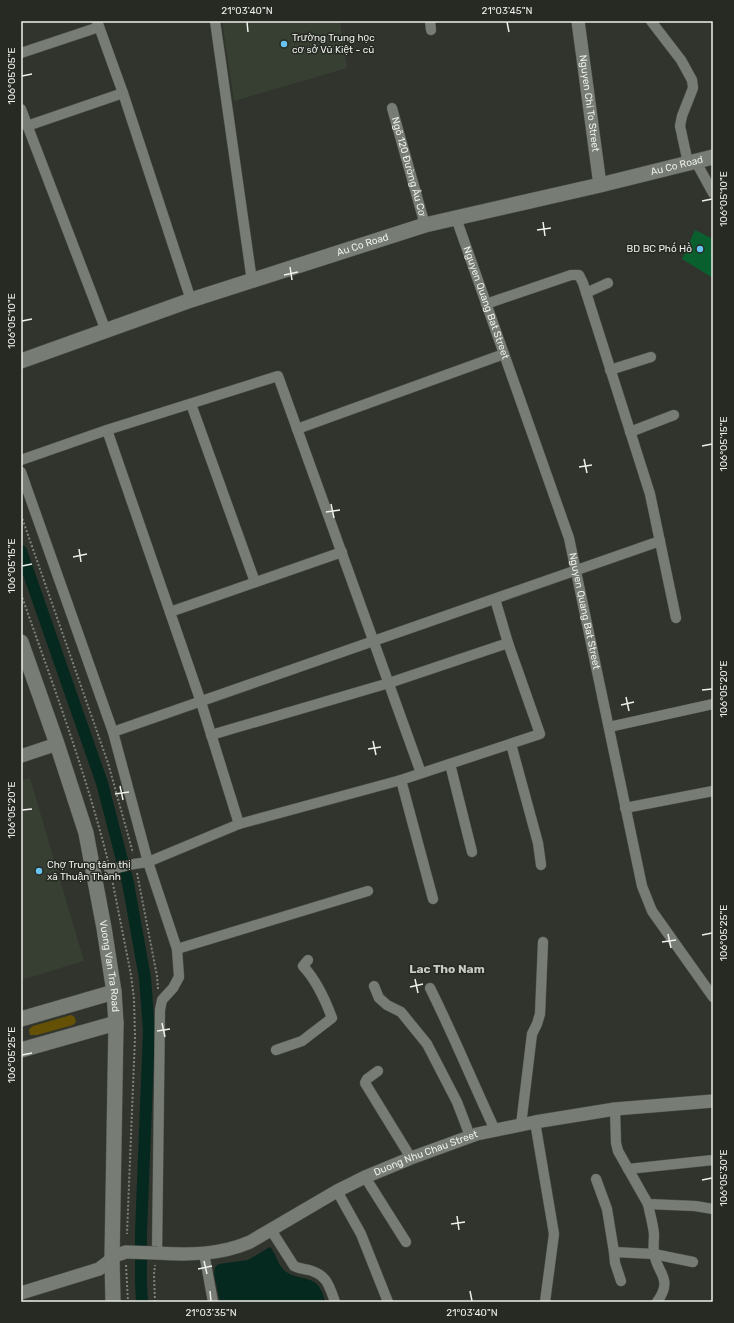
<svg xmlns="http://www.w3.org/2000/svg" width="734" height="1323" viewBox="0 0 734 1323" font-family="Rubik,sans-serif">
<style>
.built{fill:#373e32}
.green{fill:#645105}
.water{fill:#05291f}
.lines{fill:none;stroke-linecap:round;stroke-linejoin:round}
.canal{stroke:#05291f;stroke-width:12}
.building{fill:#09602e}
.minor-casing{stroke:#4f524d;stroke-width:11}
.tertiary-casing{stroke:#4f524d;stroke-width:14}
.secondary-casing{stroke:#4f524d;stroke-width:16}
.path{stroke:#7e817c;stroke-width:2;stroke-dasharray:2 2;stroke-linecap:butt}
.minor{stroke:#777c74;stroke-width:10}
.tertiary{stroke:#777c74;stroke-width:13}
.secondary{stroke:#777c74;stroke-width:15}
.minor-bridge-casing{stroke:#4f524d;stroke-width:11;stroke-linecap:butt}
.tertiary-bridge-casing{stroke:#4f524d;stroke-width:14;stroke-linecap:butt}
.minor-bridge{stroke:#777c74;stroke-width:10}
.tertiary-bridge{stroke:#777c74;stroke-width:13}
.ticks{fill:none;stroke:#edefeb;stroke-width:1.5}
.poi-dot{fill:#66c4ef;stroke:#262a23;stroke-width:1.5}
.labels{text-anchor:middle;dominant-baseline:central;stroke-width:3;stroke-linejoin:round;paint-order:stroke}
.poi-label{font-size:10px;fill:#edefeb;stroke:#262a23;text-anchor:start}
.street-label{font-size:10px;fill:#edefeb;stroke:#262a23}
.quarter-label{font-size:12px;font-weight:bold;fill:#c7ccc3;stroke:#262a23}
.neatline{fill:none;stroke:#edefeb;stroke-width:1.5}
.ticks-label{font-size:10px;text-anchor:middle;fill:#edefeb}
</style>
<rect width="100%" height="100%" fill="#30342d"/>
<path class="built" d="M 222,21 L 340,21 L 347,68 L 234,101 Z
M 30,778 L 84,961 L 21,980 L 21,780 Z"/>
<path class="green" d="M 71,1015 C 75,1016 75,1018 76,1022 L 73,1025 L 37,1035 L 30,1035 L 29,1029 L 33,1026 Z"/>
<path class="water" d="M 270,1247 C 276,1253 277,1263 283,1269 C 293,1281 314,1274 321,1290 C 323,1293 324,1298 325,1302 L 220,1302 L 214,1274 L 215,1267 L 219,1264 L 248,1260 Z"/>
<g class="lines">
<path class="canal" d="M 21,551 L 102,783 L 128,883 L 145,978 L 149,1031 L 141,1232 L 141,1283 L 142,1302"/>
</g>
<path class="building" d="M 695,230 L 713,239 L 713,278 L 682,259 Z"/>
<g class="lines">
<g class="minor-casing">
<g id="minor">
<path d="M 97,21 L 123,93 L 191,300"/>
<path d="M 215,21 L 252,281"/>
<path d="M 430,21 L 431,30"/>
<path d="M 651,21 L 681,60 L 692,80 L 693,88 L 682,116 L 680,126 L 688,163"/>
<path d="M 21,53 L 99,27"/>
<path id="s1" d="M 392,108 L 425,225"/>
<path d="M 21,109 L 106,331"/>
<path d="M 27,126 L 123,93"/>
<path d="M 696,162 L 713,193"/>
<path id="s2" d="M 456,218 L 569,538 L 642,886 L 652,911 L 713,997"/>
<path d="M 586,293 L 608,283"/>
<path d="M 486,304 L 571,275 L 579,275 L 583,283 L 650,494 L 676,618"/>
<path d="M 610,370 L 651,357"/>
<path d="M 191,404 L 255,582"/>
<path d="M 297,429 L 504,354"/>
<path d="M 107,430 L 201,702 L 239,824"/>
<path d="M 630,432 L 674,415"/>
<path d="M 21,460 L 107,430 L 278,376 L 421,773"/>
<path d="M 21,472 L 113,732 L 148,862 L 177,949 L 179,977 L 173,988 L 162,1000 L 160,1010 L 157,1253"/>
<path d="M 170,612 L 342,552"/>
<path d="M 609,727 L 713,704"/>
<path d="M 113,732 L 660,541"/>
<path d="M 211,735 L 389,683 L 508,643"/>
<path d="M 511,744 L 538,843 L 541,865"/>
<path d="M 450,764 L 472,852"/>
<path d="M 401,780 L 433,899"/>
<path d="M 625,808 L 713,791"/>
<path d="M 134,864 L 148,862 L 239,824 L 401,780 L 540,734 L 508,643 L 495,599"/>
<path d="M 177,949 L 368,891"/>
<path d="M 374,986 L 379,998 L 387,1005 L 401,1012 L 427,1044 L 457,1102 L 470,1136"/>
<path d="M 430,988 C 453,1034 473,1083 495,1130"/>
<path d="M 276,1050 L 302,1041 L 332,1018 C 325,999 317,981 303,966 L 308,960"/>
<path d="M 378,1071 L 367,1079 L 365,1083 L 411,1158"/>
<path d="M 615,1109 L 616,1143 L 618,1151 L 648,1204 L 695,1206 L 713,1209"/>
<path d="M 535,1122 L 554,1234 L 545,1302"/>
<path d="M 521,1125 L 532,1034 L 537,1024 L 540,1014 L 543,942"/>
<path d="M 628,1169 L 713,1160"/>
<path d="M 365,1177 L 406,1242"/>
<path d="M 596,1179 L 607,1209 L 614,1252 L 654,1254 L 693,1262"/>
<path d="M 337,1191 L 361,1234 L 388,1302"/>
<path d="M 648,1204 C 650,1214 653,1224 654,1234 C 654,1240 653,1247 654,1253 C 657,1274 674,1278 657,1302"/>
<path d="M 271,1230 L 294,1266 C 298,1268 303,1269 309,1270 C 327,1275 329,1285 335,1302"/>
<path d="M 614,1252 L 615,1263 L 621,1281"/>
<path d="M 204,1253 L 213,1302"/>
</g>
</g>
<g class="tertiary-casing">
<g id="tertiary">
<path id="s3" d="M 578,21 L 600,185"/>
<path d="M 21,756 L 57,744"/>
<path id="s4" d="M 157,1253 C 189,1255 220,1255 250,1242 L 337,1191 L 365,1177 L 411,1158 L 477,1134 L 535,1122 L 615,1109 L 713,1101"/>
<path d="M 21,1293 L 99,1269 L 117,1255 L 126,1252"/>
</g>
</g>
<g class="secondary-casing">
<g id="secondary">
<path id="s5" d="M 21,361 L 191,300 L 425,225 L 600,185 L 713,157"/>
<path id="s6" d="M 21,642 L 57,744 L 86,833 L 104,928 L 114,992 L 116,1023 L 112,1259 L 113,1302"/>
<path d="M 21,1019 L 114,992"/>
<path d="M 21,1050 L 116,1023"/>
</g>
</g>
<path class="path" d="M 21,515 L 108,763 L 133,853
M 21,594 C 52,682 85,770 108,861
M 137,873 L 157,976 L 158,989
M 112,879 L 131,975 L 134,999 L 135,1037 L 127,1234
M 126,1265 L 128,1302
M 155,1302 L 154,1274 L 155,1265"/>
<use href="#minor" class="minor"/>
<use href="#tertiary" class="tertiary"/>
<use href="#secondary" class="secondary"/>
<g class="minor-bridge-casing">
<path id="minor-bridge" d="M 109,870 L 134,864"/>
</g>
<g class="tertiary-bridge-casing">
<path id="tertiary-bridge" d="M 126,1252 L 157,1253"/>
</g>
<use href="#minor-bridge" class="minor-bridge"/>
<use href="#tertiary-bridge" class="tertiary-bridge"/>
</g>
<path class="ticks" d="M 247,22 L 248,32M 507,22 L 509,32M 22,76 L 32,74M 702,201 L 712,199M 543,222 L 545,236M 537,230 L 551,228M 290,267 L 292,280M 284,275 L 298,272M 22,321 L 32,319M 702,446 L 712,444M 584,459 L 587,473M 579,467 L 592,465M 331,504 L 334,518M 326,512 L 340,510M 79,549 L 81,562M 73,557 L 87,554M 22,566 L 32,564M 702,690 L 712,689M 626,697 L 629,711M 621,705 L 634,702M 373,741 L 376,755M 368,749 L 381,747M 120,786 L 123,800M 115,794 L 129,792M 22,810 L 32,809M 668,934 L 671,948M 702,935 L 712,933M 662,942 L 676,940M 415,979 L 418,993M 410,987 L 423,984M 162,1023 L 165,1037M 157,1031 L 170,1029M 22,1055 L 32,1053M 702,1180 L 712,1178M 457,1216 L 459,1230M 451,1224 L 465,1222M 204,1261 L 207,1274M 198,1269 L 212,1266M 210,1291 L 211,1301M 470,1291 L 472,1301"/>
<g class="poi-dot">
<circle cx="284" cy="44" r="4"/>
<circle cx="700" cy="249" r="4"/>
<circle cx="39" cy="871" r="4"/>
</g>
<g class="labels">
<g class="poi-label">
<text x="292" y="38">Trường Trung học<tspan x="292" dy="12">cơ sở Vũ Kiệt - cũ</tspan></text>
<text x="692" y="249" text-anchor="end">BD BC Phố Hồ</text>
<text x="47" y="865">Chợ Trung tâm thị<tspan x="47" dy="12">xã Thuận Thành</tspan></text>
</g>
<g class="street-label">
<text stroke="none"><textPath href="#s3" startOffset="83">Nguyen Chi To Street</textPath></text>
<text stroke="none"><textPath href="#s5" startOffset="685">Au Co Road</textPath></text>
<text stroke="none"><textPath href="#s1" startOffset="61">Ngõ 120 Đường Âu Cơ</textPath></text>
<text stroke="none"><textPath href="#s5" startOffset="361">Au Co Road</textPath></text>
<text stroke="none"><textPath href="#s2" startOffset="90">Nguyen Quang Bat Street</textPath></text>
<text stroke="none"><textPath href="#s2" startOffset="414">Nguyen Quang Bat Street</textPath></text>
<text stroke="none"><textPath href="#s6" startOffset="337">Vuong Van Tra Road</textPath></text>
<text stroke="none"><textPath href="#s4" startOffset="292">Duong Nhu Chau Street</textPath></text>
</g>
<g class="quarter-label">
<text x="447" y="969">Lac Tho Nam</text>
</g>
</g>
<rect width="734" height="1323" fill="none" stroke="#262a23" stroke-width="44"/>
<rect x="22" y="22" width="690" height="1279" class="neatline"/>
<g class="ticks-label">
<text x="247" y="14">21°03'40"N</text>
<text x="507" y="14">21°03'45"N</text>
<text transform="translate(11 76) rotate(-90)" y="4">106°05'05"E</text>
<text transform="translate(723 199) rotate(-90)" y="4">106°05'10"E</text>
<text transform="translate(11 321) rotate(-90)" y="4">106°05'10"E</text>
<text transform="translate(723 444) rotate(-90)" y="4">106°05'15"E</text>
<text transform="translate(11 566) rotate(-90)" y="4">106°05'15"E</text>
<text transform="translate(723 689) rotate(-90)" y="4">106°05'20"E</text>
<text transform="translate(11 810) rotate(-90)" y="4">106°05'20"E</text>
<text transform="translate(723 933) rotate(-90)" y="4">106°05'25"E</text>
<text transform="translate(11 1055) rotate(-90)" y="4">106°05'25"E</text>
<text transform="translate(723 1178) rotate(-90)" y="4">106°05'30"E</text>
<text x="211" y="1316">21°03'35"N</text>
<text x="472" y="1316">21°03'40"N</text>
</g>
</svg>
